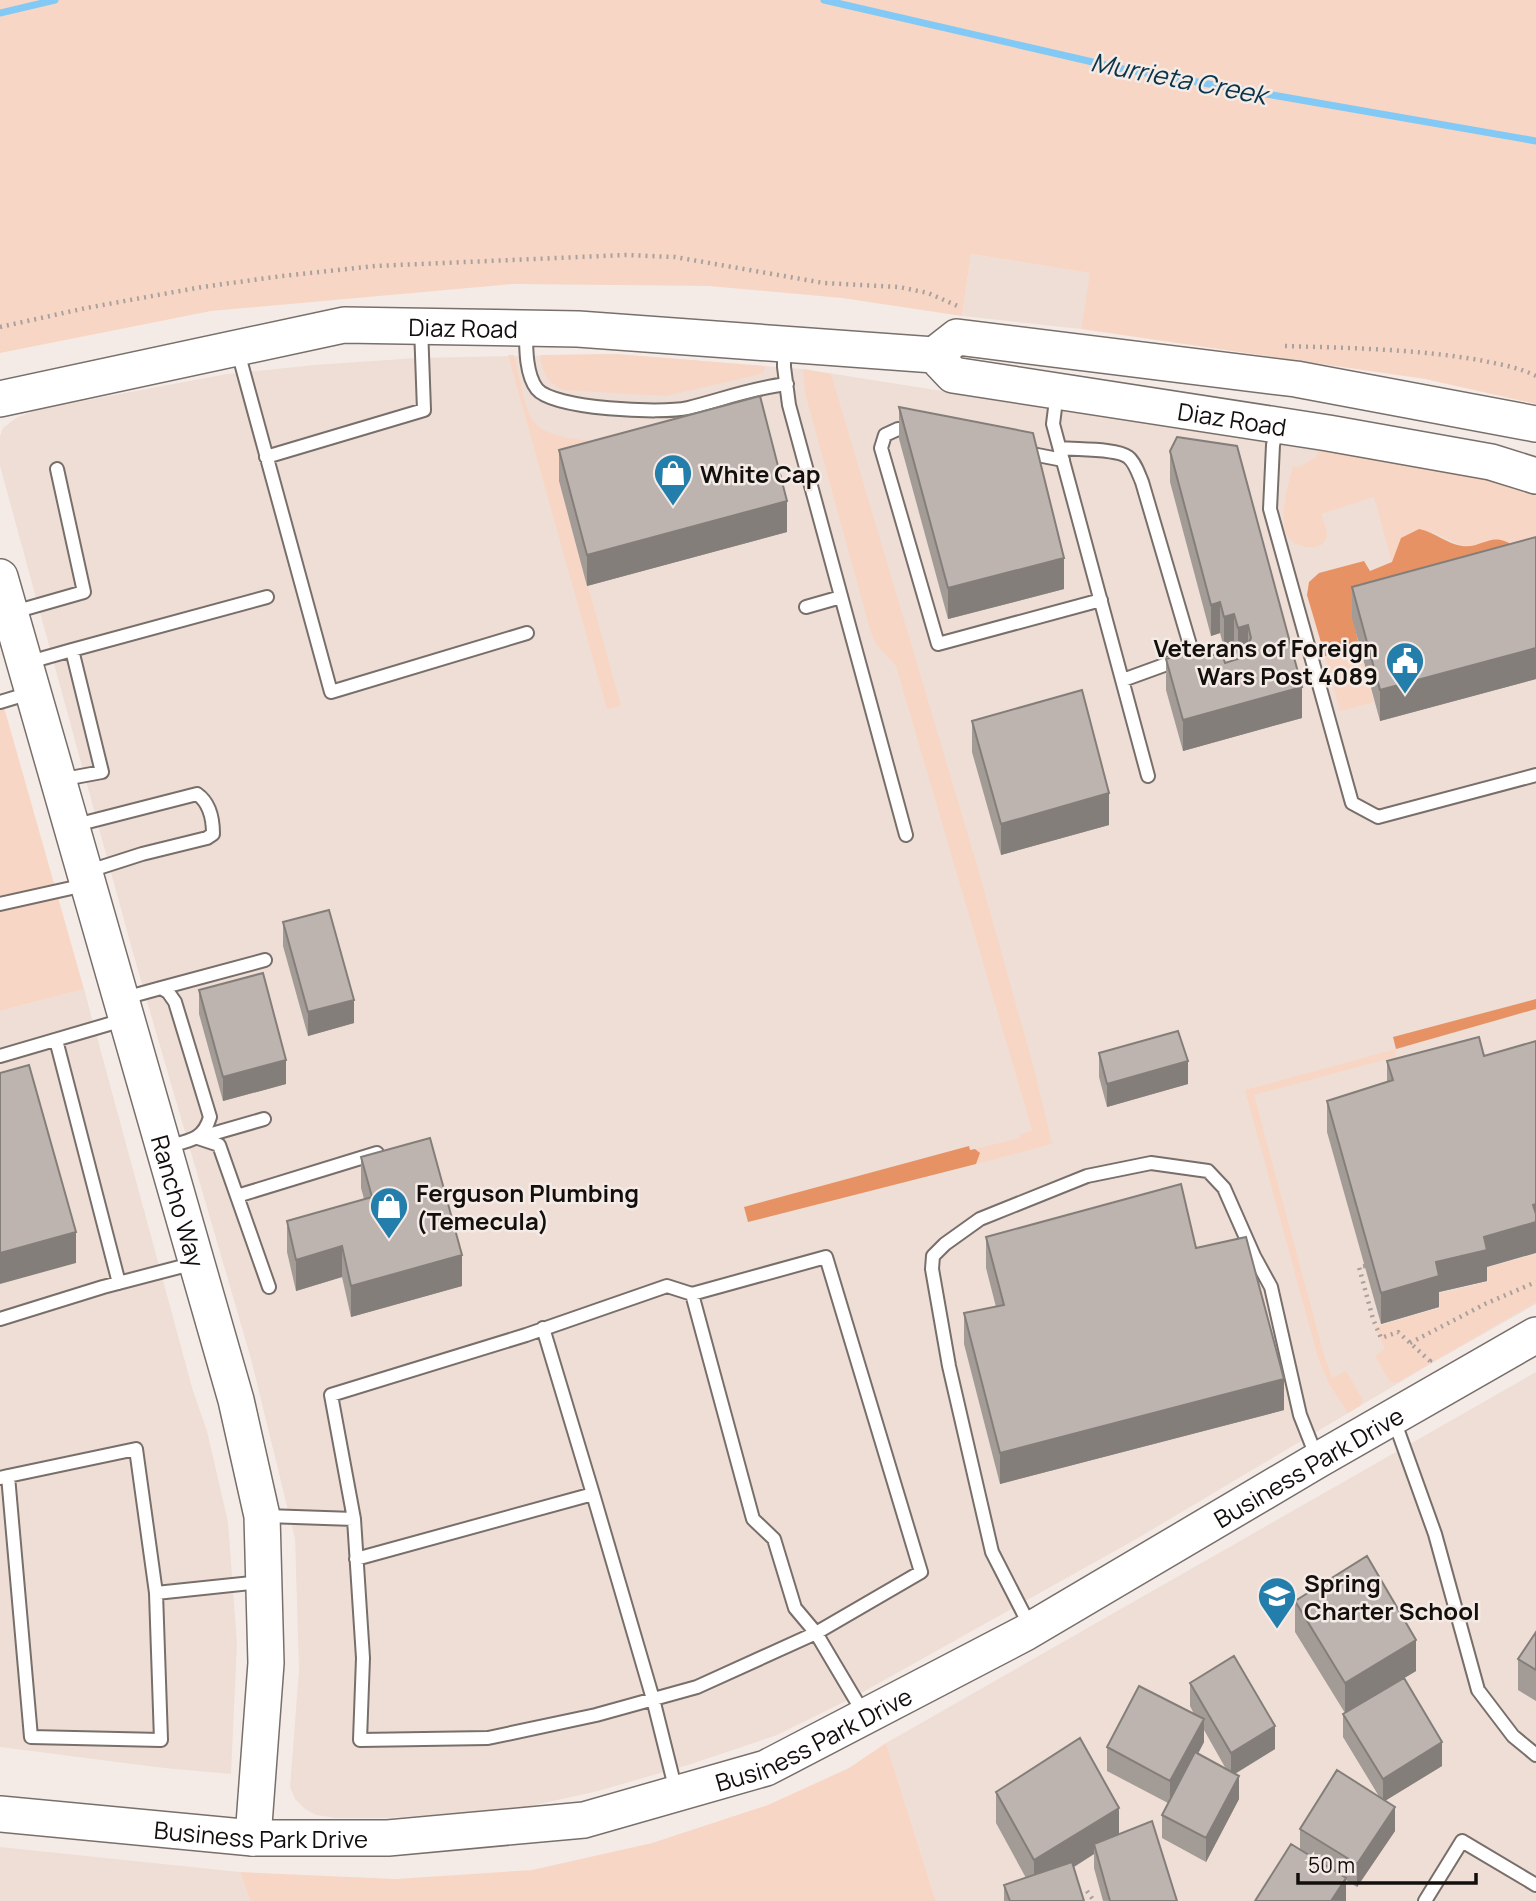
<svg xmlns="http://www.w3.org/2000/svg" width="1536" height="1901" viewBox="0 0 1536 1901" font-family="Manrope,sans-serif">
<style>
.built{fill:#efded5}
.green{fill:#f8d6c5}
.forest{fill:#e69264}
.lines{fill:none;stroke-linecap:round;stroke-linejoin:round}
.stream{stroke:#82caf5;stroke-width:7}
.lane-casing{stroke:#786f6b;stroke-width:16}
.secondary-casing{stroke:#786f6b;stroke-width:38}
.path{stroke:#a9a19d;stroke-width:4.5;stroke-dasharray:2 5;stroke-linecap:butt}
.lane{stroke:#fff;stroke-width:12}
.secondary{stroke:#fff;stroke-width:35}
.wall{fill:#a39b96;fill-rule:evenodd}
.shaded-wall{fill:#847e7a}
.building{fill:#bdb4af;stroke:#847e7a;stroke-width:2}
.labels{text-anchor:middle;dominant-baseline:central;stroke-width:5;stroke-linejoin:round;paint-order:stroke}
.street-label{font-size:24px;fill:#120f0d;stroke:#f5ebe6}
.poi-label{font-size:24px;font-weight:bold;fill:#120f0d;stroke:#f5ebe6;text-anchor:start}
.water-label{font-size:26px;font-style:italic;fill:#0a344a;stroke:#f5ebe6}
</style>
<rect width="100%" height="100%" fill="#f5ebe6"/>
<path class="built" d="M 971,254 L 1091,273 L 1081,329 L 962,316 Z
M 616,354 L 803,369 L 1473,475 L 1536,494 L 1536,1304 L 1434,1362 L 1138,1538 L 854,1697 L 777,1735 L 688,1765 L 598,1791 L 517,1809 L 387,1818 L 336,1818 L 316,1815 L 305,1809 L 295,1799 L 290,1787 L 299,1670 L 295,1539 L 251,1359 L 133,953 L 0,466 L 0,436 L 3,428 L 16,418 L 39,409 L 227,374 L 314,365 L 416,358 Z
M 84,989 L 193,1391 L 207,1431 L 228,1522 L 237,1643 L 231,1774 L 164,1768 L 0,1747 L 0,1011 Z
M 1536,1372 L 1536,1901 L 936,1901 L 886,1743 Z
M 0,1847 L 240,1872 L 250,1901 L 0,1901 Z"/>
<path class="green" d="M 0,0 L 1536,0 L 1536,404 L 1425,379 L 1081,329 L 1090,273 L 971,254 L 962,316 L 842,298 L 709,286 L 513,284 L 211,311 L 0,353 Z
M 616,354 L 765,366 L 763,373 L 757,375 L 665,396 L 563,390 C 546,382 543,372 540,355 Z
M 508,355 L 514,355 C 520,375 522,401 532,419 C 544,441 593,440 615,443 L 559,481 L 621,706 L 607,709 Z
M 803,369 L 831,374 L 976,862 L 1035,1072 L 1052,1144 L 976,1164 L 980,1153 L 975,1149 L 1020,1138 L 1020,1135 L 1032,1130 L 896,666 L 877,645 L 871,633 L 805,393 Z
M 1319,450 L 1473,475 L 1536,494 L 1536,568 L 1491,539 L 1475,545 L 1462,546 L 1433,532 L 1401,538 L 1392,562 L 1374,497 L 1321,514 C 1323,520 1327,529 1327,535 C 1326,554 1290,550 1285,531 C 1280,510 1288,486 1293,466 L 1299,467 L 1316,457 Z
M 1359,646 L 1374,702 L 1340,711 L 1325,656 Z
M 0,693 L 84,989 L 0,1011 Z
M 1396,1049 L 1395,1057 L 1254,1095 L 1324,1355 L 1332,1378 L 1346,1371 L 1363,1400 L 1360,1406 L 1348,1413 L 1329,1384 L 1318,1358 L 1245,1090 Z
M 1536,1254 L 1536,1302 L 1398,1382 L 1390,1382 L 1375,1356 L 1385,1349 L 1375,1327 L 1440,1308 L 1437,1294 L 1488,1282 L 1486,1268 Z
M 886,1743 L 936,1901 L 250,1901 L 240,1872 L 396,1879 L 532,1870 L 652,1843 L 768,1805 L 849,1768 Z"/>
<path class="forest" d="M 1419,529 C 1435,532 1447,544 1462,546 C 1482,549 1491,531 1512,545 L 1353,618 L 1359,646 L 1325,656 L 1307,595 L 1309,582 L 1319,573 L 1364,561 L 1370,571 L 1392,562 L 1401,538 Z
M 1536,999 L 1536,1009 L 1396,1049 L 1393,1037 Z
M 969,1146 L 970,1150 L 975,1149 L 980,1153 L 976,1164 L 748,1222 L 744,1207 Z"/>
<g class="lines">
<path class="stream" d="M 824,0 L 1123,69 L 1536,141
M 0,13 L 55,0"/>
<g class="lane-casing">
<path id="lane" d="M 526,332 C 526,349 526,375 537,389 C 553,409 662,414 688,408 C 721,400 752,388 787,384
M 784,344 L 784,367 L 789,405 L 906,835
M 238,352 L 331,692 L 527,633
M 1057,392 L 1053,424 L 1148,776
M 1277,429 L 1273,445 L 1270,509 L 1352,803 L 1378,817 L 1536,775
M 915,432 L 898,429 L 885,435 L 881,448 L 938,644 L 1101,600
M 1060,448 C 1076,450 1116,448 1128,457 C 1135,462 1139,475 1142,482 L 1190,645 L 1189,656 L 1123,680
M 1022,452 L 1063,460
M 266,457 L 424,410 L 421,327
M 806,607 L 841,597
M 14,612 L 84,592 L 57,469
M 72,650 L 267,597
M 26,663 L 72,650 L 102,772 L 59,780
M 0,702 L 30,693
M 72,826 L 197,794 C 210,803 213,819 213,834 L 207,838 L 142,854 L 86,872
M 0,904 L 85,885
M 161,988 L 265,960
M 121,999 L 161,988 L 168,992 L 175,1002 L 210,1117 C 203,1142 186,1141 164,1147
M 56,1040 L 119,1283
M 0,1056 L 123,1020
M 198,1138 L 219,1145 L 269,1287
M 198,1138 L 264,1119
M 237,1196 L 377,1153
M 692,1294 L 753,1519 L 774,1539 L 795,1608 L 816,1633 L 864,1714
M 0,1319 L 103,1287 L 195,1263
M 1394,1420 L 1435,1534 L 1478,1690 L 1513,1736 L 1536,1755
M 0,1478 L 8,1476 L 136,1449 L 156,1593 L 161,1740 L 31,1737 L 8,1476
M 593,1494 L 653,1699 L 676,1791
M 266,1516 L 354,1519 L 363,1658 L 360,1740 L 488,1738 L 596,1715 L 697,1687 L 816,1633 L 921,1572 L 826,1257 L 692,1294 L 667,1286 L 526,1335 L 331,1395 L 354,1519
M 356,1559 L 593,1494 L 543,1328
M 156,1593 L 260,1582
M 1031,1628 L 992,1552 L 949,1366 L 932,1269 L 933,1256 L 945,1244 L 980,1219 L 1087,1176 L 1151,1163 L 1208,1171 L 1224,1188 L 1254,1256 L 1271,1287 L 1300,1415 L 1317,1458
M 1425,1901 L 1462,1841 L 1536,1885"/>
</g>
<g class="secondary-casing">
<g id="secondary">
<path d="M 934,355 L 957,337 L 1296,379 L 1536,424"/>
<path id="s1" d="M 0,399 L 344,325 L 578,329 L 934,355 L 953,375 L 1328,433 L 1491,462 L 1536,476"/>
<path id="s2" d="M 0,577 L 236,1400 L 262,1516 L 266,1663 L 253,1838"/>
<path id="s3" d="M 0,1814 L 253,1838 L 388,1838 L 584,1820 L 766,1768 L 1025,1633 L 1318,1460 L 1536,1335"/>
</g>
</g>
<path class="path" d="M 0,327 L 86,308 L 202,287 L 282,276 L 375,266 L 625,255 L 675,257 L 824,283 L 899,287 L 928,293 L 960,307
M 1285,346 C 1350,348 1415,349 1479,360 C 1498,364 1519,367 1536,376
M 1365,1266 L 1359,1267 L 1373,1319 L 1381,1338 L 1398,1332 L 1430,1361 L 1427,1363
M 1410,1343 L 1485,1304 L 1536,1282
M 1087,1891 L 1094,1901"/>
<use href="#lane" class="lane"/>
<use href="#secondary" class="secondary"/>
</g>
<path class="wall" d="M 899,407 L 1064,589 L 948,619 L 899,439 Z
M 559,450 L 787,532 L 587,586 L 559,481 Z
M 1170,451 L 1302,718 L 1183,751 L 1166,690 L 1166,659 L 1209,656 L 1225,663 L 1238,659 L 1234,645 L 1224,648 L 1220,633 L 1211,636 L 1170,482 Z
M 1536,537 L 1536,679 L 1380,721 L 1352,618 L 1352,587 Z
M 972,721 L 1109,825 L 1001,855 L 972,752 Z
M 283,922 L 354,1023 L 308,1036 L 283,946 Z
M 199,990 L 286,1084 L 223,1101 L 199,1014 Z
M 1099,1053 L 1188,1084 L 1107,1107 L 1099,1077 Z
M 1387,1061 L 1487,1267 L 1487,1281 L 1439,1292 L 1439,1307 L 1381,1324 L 1327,1132 L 1327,1101 L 1387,1082 Z
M 361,1157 L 462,1286 L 351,1317 L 342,1277 L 296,1291 L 287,1252 L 287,1221 L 364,1199 L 361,1188 Z
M 986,1237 L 1196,1248 L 1284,1410 L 1000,1484 L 964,1344 L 964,1313 L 996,1307 L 986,1268 Z
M 1295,1601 L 1416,1671 L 1404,1678 L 1442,1766 L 1385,1801 L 1395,1831 L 1357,1887 L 1346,1880 L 1346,1901 L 1300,1850 L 1300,1829 L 1380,1798 L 1343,1737 L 1343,1714 L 1345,1713 L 1295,1632 Z
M 1536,1632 L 1536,1701 L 1518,1690 L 1518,1659 Z
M 1190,1683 L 1275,1749 L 1235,1774 L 1239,1799 L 1206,1862 L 1162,1838 L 1162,1815 L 1168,1803 L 1107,1771 L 1107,1747 L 1194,1714 L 1190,1706 ZM 1204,1730 L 1226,1769 L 1198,1754 L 1204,1742 Z
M 996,1792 L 1119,1834 L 1177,1901 L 1103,1901 L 1094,1868 L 1094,1854 L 1074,1867 L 1084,1901 L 1004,1901 L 1004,1885 L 1026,1878 L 996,1823 Z"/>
<path class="shaded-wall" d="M 787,501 L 787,532 L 587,586 L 587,555 Z
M 1064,558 L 1064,589 L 948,619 L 948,588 Z
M 1220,602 L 1220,633 L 1211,636 L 1211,605 Z
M 1234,614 L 1234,645 L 1224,648 L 1224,617 Z
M 1248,625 L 1248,656 L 1238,659 L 1238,628 Z
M 1536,648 L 1536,679 L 1380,721 L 1380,690 Z
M 1302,687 L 1302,718 L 1183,751 L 1183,720 Z
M 1109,793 L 1109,825 L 1001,855 L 1001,824 Z
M 354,1000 L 354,1023 L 308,1036 L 308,1012 Z
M 286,1060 L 286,1084 L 223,1101 L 223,1077 Z
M 1188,1061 L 1188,1084 L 1107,1107 L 1107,1084 Z
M 1536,1204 L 1536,1253 L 1487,1267 L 1487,1281 L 1439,1292 L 1439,1307 L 1381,1324 L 1381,1293 L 1436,1262 L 1484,1237 Z
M 76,1232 L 76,1263 L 0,1284 L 0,1253 Z
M 342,1246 L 342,1277 L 296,1291 L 296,1260 Z
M 462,1255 L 462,1286 L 351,1317 L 351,1286 Z
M 1284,1379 L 1284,1410 L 1000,1484 L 1000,1453 Z
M 1416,1640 L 1416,1671 L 1345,1714 L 1345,1683 Z
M 1204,1719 L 1204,1742 L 1170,1805 L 1170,1781 Z
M 1275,1726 L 1275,1749 L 1231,1776 L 1231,1753 Z
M 1442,1742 L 1442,1766 L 1383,1802 L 1383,1779 Z
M 1239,1776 L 1239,1799 L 1206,1862 L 1206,1838 Z
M 1395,1807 L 1395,1831 L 1357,1887 L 1357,1864 Z
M 1119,1808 L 1119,1839 L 1094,1844 L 1094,1854 L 1034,1892 L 1034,1860 Z
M 1346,1878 L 1346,1901 L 1331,1901 Z"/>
<path class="building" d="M 760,396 L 787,501 L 587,555 L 559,450 Z
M 899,407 L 1033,433 L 1064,558 L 948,588 Z
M 1177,437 L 1237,446 L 1302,687 L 1183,720 L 1166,659 L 1206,647 L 1209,656 L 1222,653 L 1225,663 L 1241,658 L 1251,638 L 1248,625 L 1238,628 L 1234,614 L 1224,617 L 1220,602 L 1211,605 L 1170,451 Z
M 1536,537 L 1536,648 L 1380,690 L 1352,587 Z
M 1082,690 L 1109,793 L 1001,824 L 972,721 Z
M 329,910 L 354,1000 L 308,1012 L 283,922 Z
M 263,973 L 286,1060 L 223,1077 L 199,990 Z
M 1178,1031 L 1188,1061 L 1107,1084 L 1099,1053 Z
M 1479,1037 L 1484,1056 L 1536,1041 L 1536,1204 L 1533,1205 L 1536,1214 L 1536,1222 L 1484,1237 L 1487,1250 L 1436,1262 L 1439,1276 L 1381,1293 L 1327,1101 L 1393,1080 L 1387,1061 Z
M 29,1065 L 76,1232 L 0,1253 L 0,1073 Z
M 430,1138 L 462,1255 L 351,1286 L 342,1246 L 296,1260 L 287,1221 L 372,1197 L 361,1157 Z
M 1181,1184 L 1196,1248 L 1246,1237 L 1284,1379 L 1000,1453 L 964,1313 L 1004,1305 L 986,1237 Z
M 1367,1556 L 1416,1640 L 1345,1683 L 1295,1601 Z
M 1536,1632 L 1536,1670 L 1518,1659 Z
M 1234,1656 L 1275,1726 L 1231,1753 L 1190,1683 Z
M 1404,1678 L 1442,1742 L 1383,1779 L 1343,1714 Z
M 1139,1686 L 1204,1719 L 1170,1781 L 1107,1747 Z
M 1080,1738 L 1119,1808 L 1034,1860 L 996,1792 Z
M 1195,1752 L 1239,1776 L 1206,1838 L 1162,1815 Z
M 1337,1770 L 1395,1807 L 1357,1864 L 1300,1829 Z
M 1152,1821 L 1177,1901 L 1110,1901 L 1094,1844 Z
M 1291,1844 L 1346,1878 L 1331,1901 L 1255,1901 Z
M 1072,1862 L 1084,1901 L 1010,1901 L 1004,1885 Z"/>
<defs>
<g id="shop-pin" transform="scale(2.0125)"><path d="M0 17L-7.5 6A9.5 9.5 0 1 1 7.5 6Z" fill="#247eac" stroke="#f5ebe6"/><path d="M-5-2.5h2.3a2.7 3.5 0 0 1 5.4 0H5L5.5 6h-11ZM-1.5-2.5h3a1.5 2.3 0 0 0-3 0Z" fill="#fff"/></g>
<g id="civic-pin" transform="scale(2.0125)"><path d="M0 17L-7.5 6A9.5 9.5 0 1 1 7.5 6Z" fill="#247eac" stroke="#f5ebe6"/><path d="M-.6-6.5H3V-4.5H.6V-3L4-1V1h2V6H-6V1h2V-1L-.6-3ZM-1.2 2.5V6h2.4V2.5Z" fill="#fff"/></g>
<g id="school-pin" transform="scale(2.0125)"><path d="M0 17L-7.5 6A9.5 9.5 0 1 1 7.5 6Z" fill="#247eac" stroke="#f5ebe6"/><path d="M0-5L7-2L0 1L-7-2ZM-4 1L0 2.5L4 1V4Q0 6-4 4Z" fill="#fff"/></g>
</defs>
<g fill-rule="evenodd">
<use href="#shop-pin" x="673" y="473"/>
<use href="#civic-pin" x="1405" y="661"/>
<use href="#shop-pin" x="389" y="1206"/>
<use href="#school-pin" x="1277" y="1596"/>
</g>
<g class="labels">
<g class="street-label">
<text stroke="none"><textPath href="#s1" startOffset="471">Diaz Road</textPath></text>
<text stroke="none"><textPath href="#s1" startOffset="1253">Diaz Road</textPath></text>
<text stroke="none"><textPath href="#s2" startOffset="649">Rancho Way</textPath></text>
<text stroke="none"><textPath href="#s3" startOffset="1396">Business Park Drive</textPath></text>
<text stroke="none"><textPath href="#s3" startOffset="830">Business Park Drive</textPath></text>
<text stroke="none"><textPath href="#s3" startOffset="262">Business Park Drive</textPath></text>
</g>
<g class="poi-label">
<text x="700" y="473">White Cap</text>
<text x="1378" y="647" text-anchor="end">Veterans of Foreign<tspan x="1378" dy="28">Wars Post 4089</tspan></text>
<text x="416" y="1192">Ferguson Plumbing<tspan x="416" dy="28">(Temecula)</tspan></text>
<text x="1304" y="1582">Spring<tspan x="1304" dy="28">Charter School</tspan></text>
</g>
<g class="water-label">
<text transform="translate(1179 78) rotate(11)">Murrieta Creek</text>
</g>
</g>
<path d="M1298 1873v10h178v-10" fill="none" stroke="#120f0d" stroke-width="3.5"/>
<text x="1308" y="1873" font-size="21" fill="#120f0d" stroke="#f5ebe6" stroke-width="5" paint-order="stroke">50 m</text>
</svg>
